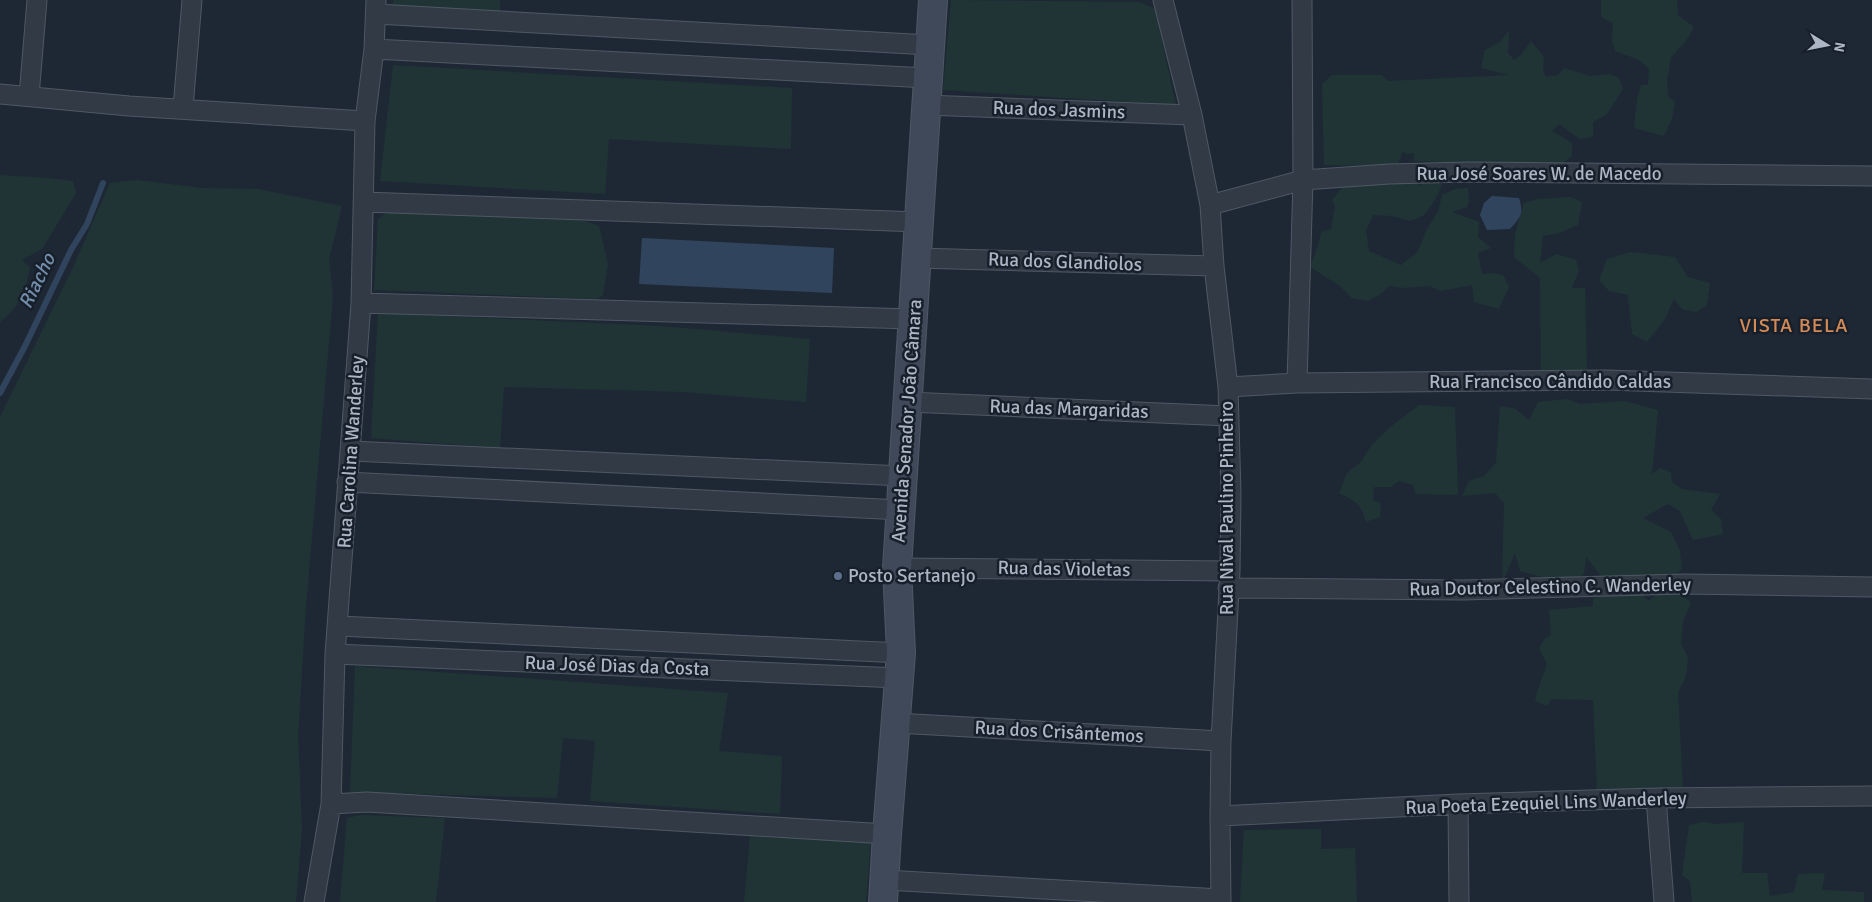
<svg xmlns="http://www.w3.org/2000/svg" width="1872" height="902" viewBox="0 0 1872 902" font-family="Signika,sans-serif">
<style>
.green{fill:#203436}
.water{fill:#31445d}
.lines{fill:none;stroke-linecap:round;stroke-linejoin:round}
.stream{stroke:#31445d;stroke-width:6}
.street-casing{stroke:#4f5864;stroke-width:21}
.secondary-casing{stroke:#4f5864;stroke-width:30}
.street{stroke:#323a46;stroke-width:19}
.secondary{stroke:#3f4959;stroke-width:28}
.service-dot{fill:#5c6f8a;stroke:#171f2a;stroke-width:2}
.labels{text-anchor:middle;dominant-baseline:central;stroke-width:5;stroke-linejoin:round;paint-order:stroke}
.street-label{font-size:19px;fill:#abb5c3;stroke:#171f2a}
.poi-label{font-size:19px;fill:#abb5c3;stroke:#171f2a;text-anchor:start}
.water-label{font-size:20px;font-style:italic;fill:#738dac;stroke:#171f2a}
.neighbourhood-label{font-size:20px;letter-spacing:1px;fill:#d38a56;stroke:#171f2a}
</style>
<rect width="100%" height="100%" fill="#1e2835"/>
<path class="green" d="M 393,0 L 500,0 L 500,12 L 393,5 Z
M 951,0 L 1139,2 L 1155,9 L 1176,105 L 943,90 Z
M 1601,0 L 1677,0 L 1678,15 L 1694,27 L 1686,41 L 1671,57 L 1667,81 L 1668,96 L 1675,102 L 1672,119 L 1664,136 L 1634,128 L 1637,99 L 1641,85 L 1648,85 L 1649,68 L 1637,59 L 1615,51 L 1612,41 L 1613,23 L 1601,17 Z
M 1509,30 L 1508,53 L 1514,60 L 1521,55 L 1531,41 L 1544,57 L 1543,71 L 1546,77 L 1558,75 L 1564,68 L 1590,76 L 1609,74 L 1619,78 L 1623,89 L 1607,114 L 1593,122 L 1593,137 L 1579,139 L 1559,124 L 1552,131 L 1572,143 L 1572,156 L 1560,166 L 1414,161 L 1414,153 L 1407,154 L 1403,151 L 1397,166 L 1324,165 L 1322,84 L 1332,75 L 1382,75 L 1388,81 L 1509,75 L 1481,68 L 1485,50 L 1500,42 Z
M 393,65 L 792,88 L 791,149 L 609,139 L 605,194 L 380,181 Z
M 0,175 L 48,178 L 73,181 L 76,193 L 42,249 L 22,260 L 30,268 C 25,291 20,307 0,322 Z
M 1409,179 L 1420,185 L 1434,180 L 1442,185 L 1434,202 L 1423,216 L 1410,221 L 1392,216 L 1373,215 L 1366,231 L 1369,251 L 1401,265 L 1417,253 L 1428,227 L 1438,212 L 1442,195 L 1455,189 L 1468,188 L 1469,201 L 1467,207 L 1452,212 L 1479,222 L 1478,237 L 1491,248 L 1478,253 L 1482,274 L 1493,273 L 1503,275 L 1509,287 L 1499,309 L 1474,302 L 1472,285 L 1441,291 L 1429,286 L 1404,288 L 1389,286 L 1382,293 L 1368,301 L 1352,298 L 1340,286 L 1310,267 L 1319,243 L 1321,232 L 1331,229 L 1335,206 L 1332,200 L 1345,184 Z
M 137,180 L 202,188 L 258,189 L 342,206 L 329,260 L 333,296 L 306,606 L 298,736 L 302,829 L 296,902 L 0,902 L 0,417 L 74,265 L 110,183 Z
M 1571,197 L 1582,202 L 1578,225 L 1559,233 L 1543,236 L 1540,263 L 1556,254 L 1576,260 L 1579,270 L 1572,288 L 1585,288 L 1587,372 L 1541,375 L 1540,278 L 1514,257 L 1515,234 L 1524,203 L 1538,199 Z
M 389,211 L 572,217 L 599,226 L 608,264 L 603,295 L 596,299 L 374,290 L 378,219 Z
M 1631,252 L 1675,257 L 1688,277 L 1710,283 L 1707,305 L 1696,312 L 1682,309 L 1674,299 L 1665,319 L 1647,342 L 1632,334 L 1628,295 L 1609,291 L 1599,280 L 1607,259 Z
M 378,313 L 660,326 L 810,339 L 806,402 L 684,392 L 504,387 L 500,448 L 371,438 Z
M 1568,399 L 1580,404 L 1624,401 L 1658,410 L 1652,474 L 1660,468 L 1671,472 L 1672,482 L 1682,489 L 1720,494 L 1711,510 L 1721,519 L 1723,534 L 1693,540 L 1680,511 L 1668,504 L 1643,518 L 1671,532 L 1680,551 L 1682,569 L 1675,576 L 1611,582 L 1601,576 L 1586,557 L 1584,574 C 1566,587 1540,576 1520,571 L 1515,553 L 1502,583 L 1504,503 L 1495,493 L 1462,496 L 1469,481 L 1484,476 L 1496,463 L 1500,406 L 1516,409 L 1529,420 L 1538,402 Z
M 1419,405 L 1455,407 L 1458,495 L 1416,494 L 1413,485 L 1399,481 L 1391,487 L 1374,487 L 1373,500 L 1381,503 L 1380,517 L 1366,522 C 1361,504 1356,501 1339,493 L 1347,473 L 1361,462 L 1371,446 L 1388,429 Z
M 1636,590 L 1649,601 L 1661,590 L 1684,596 L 1691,603 L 1683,621 L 1681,644 L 1688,657 L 1686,676 L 1678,693 L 1683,790 L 1597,790 L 1593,700 L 1552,699 L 1547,706 L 1535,701 L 1537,692 L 1547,664 L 1539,648 L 1545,638 L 1551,635 L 1549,610 L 1593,606 L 1593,598 Z
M 355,666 L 728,693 L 719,751 L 782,756 L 780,814 L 590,801 L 595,741 L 563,738 L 557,798 L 350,792 Z
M 360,815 L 445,818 L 436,902 L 340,902 L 347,818 Z
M 1703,822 L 1717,824 L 1744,822 L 1742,873 L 1767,873 L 1770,896 L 1794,892 L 1798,874 L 1825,873 L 1822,890 L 1864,892 L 1864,902 L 1692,902 L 1690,881 L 1682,875 L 1689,825 Z
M 1321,829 L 1321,849 L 1355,848 L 1357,902 L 1240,902 L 1244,830 Z
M 833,835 L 871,839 L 866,902 L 744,902 L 750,836 L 781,838 Z"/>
<path class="water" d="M 1492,196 L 1519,198 C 1524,214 1521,217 1510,229 L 1487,230 L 1480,215 L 1484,203 Z
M 642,238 L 834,248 L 832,293 L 639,284 Z"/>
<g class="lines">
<path class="stream" d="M 0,393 L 25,346 L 71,250 L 87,224 L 103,183"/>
<g class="street-casing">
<path id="street" d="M 1163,0 L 1192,115 L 1210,205 L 1214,266 L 1228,387 L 1231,494 L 1230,571 L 1221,741 L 1220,816 L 1221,902
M 376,14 L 929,45
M 374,49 L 927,78
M 0,94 L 129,106 L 365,121
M 29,96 L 37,0
M 925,105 L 1192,115
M 183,108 L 192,0
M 364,202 L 919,222
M 1210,205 L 1303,180 L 1389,174 L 1467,172 L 1872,176
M 916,258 L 1214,266
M 361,303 L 913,319
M 1297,383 L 1303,180 L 1302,0
M 1228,387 L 1297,383 L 1607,380 L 1872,389
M 908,402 L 1229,416
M 351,451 L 903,476
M 347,482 L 901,510
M 897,568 L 1230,571
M 1228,588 L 1463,590 L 1685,584 L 1872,587
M 339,626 L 901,653
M 335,654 L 899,678
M 896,723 L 1221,741
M 1656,798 L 1664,902
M 331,804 L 367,802 L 887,834
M 1458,804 L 1459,902
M 1220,816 L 1458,804 L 1656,798 L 1872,796
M 885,880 L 1221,899
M 314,902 L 331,804 L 335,654 L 361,303 L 365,121 L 374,49 L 376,0"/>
</g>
<g class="secondary-casing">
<path id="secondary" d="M 883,902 L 887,834 L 901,653 L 897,568 L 933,0"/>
</g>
<use href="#street" class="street"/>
<use href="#secondary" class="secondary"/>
</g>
<circle class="service-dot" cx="838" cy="576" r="5"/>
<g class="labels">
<g class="street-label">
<text transform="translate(1059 110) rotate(2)">Rua dos Jasmins</text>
<text x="1539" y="174">Rua José Soares W. de Macedo</text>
<text transform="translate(1065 262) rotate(2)">Rua dos Glandiolos</text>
<text x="1550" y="382">Rua Francisco Cândido Caldas</text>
<text transform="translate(1069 409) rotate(2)">Rua das Margaridas</text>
<text transform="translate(907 421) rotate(-86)">Avenida Senador João Câmara</text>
<text transform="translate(351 452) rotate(-86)">Rua Carolina Wanderley</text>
<text transform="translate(1227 508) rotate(-90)">Rua Nival Paulino Pinheiro</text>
<text transform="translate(1064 569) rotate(1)">Rua das Violetas</text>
<text transform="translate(1550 587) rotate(-1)">Rua Doutor Celestino C. Wanderley</text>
<text transform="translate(617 666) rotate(2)">Rua José Dias da Costa</text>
<text transform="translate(1059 732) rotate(3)">Rua dos Crisântemos</text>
<text transform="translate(1546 803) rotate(-2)">Rua Poeta Ezequiel Lins Wanderley</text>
</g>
<g class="poi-label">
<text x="848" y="576">Posto Sertanejo</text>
</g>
<g class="water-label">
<text transform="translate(37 281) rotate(-64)">Riacho</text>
</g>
<g class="neighbourhood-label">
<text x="1794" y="325">VISTA BELA</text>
</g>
</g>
<g transform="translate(1827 45) rotate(100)" stroke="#171f2a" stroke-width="4" paint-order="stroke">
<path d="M0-4L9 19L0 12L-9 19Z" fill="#abb5c3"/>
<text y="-8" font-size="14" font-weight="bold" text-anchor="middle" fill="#abb5c3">N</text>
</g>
</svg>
